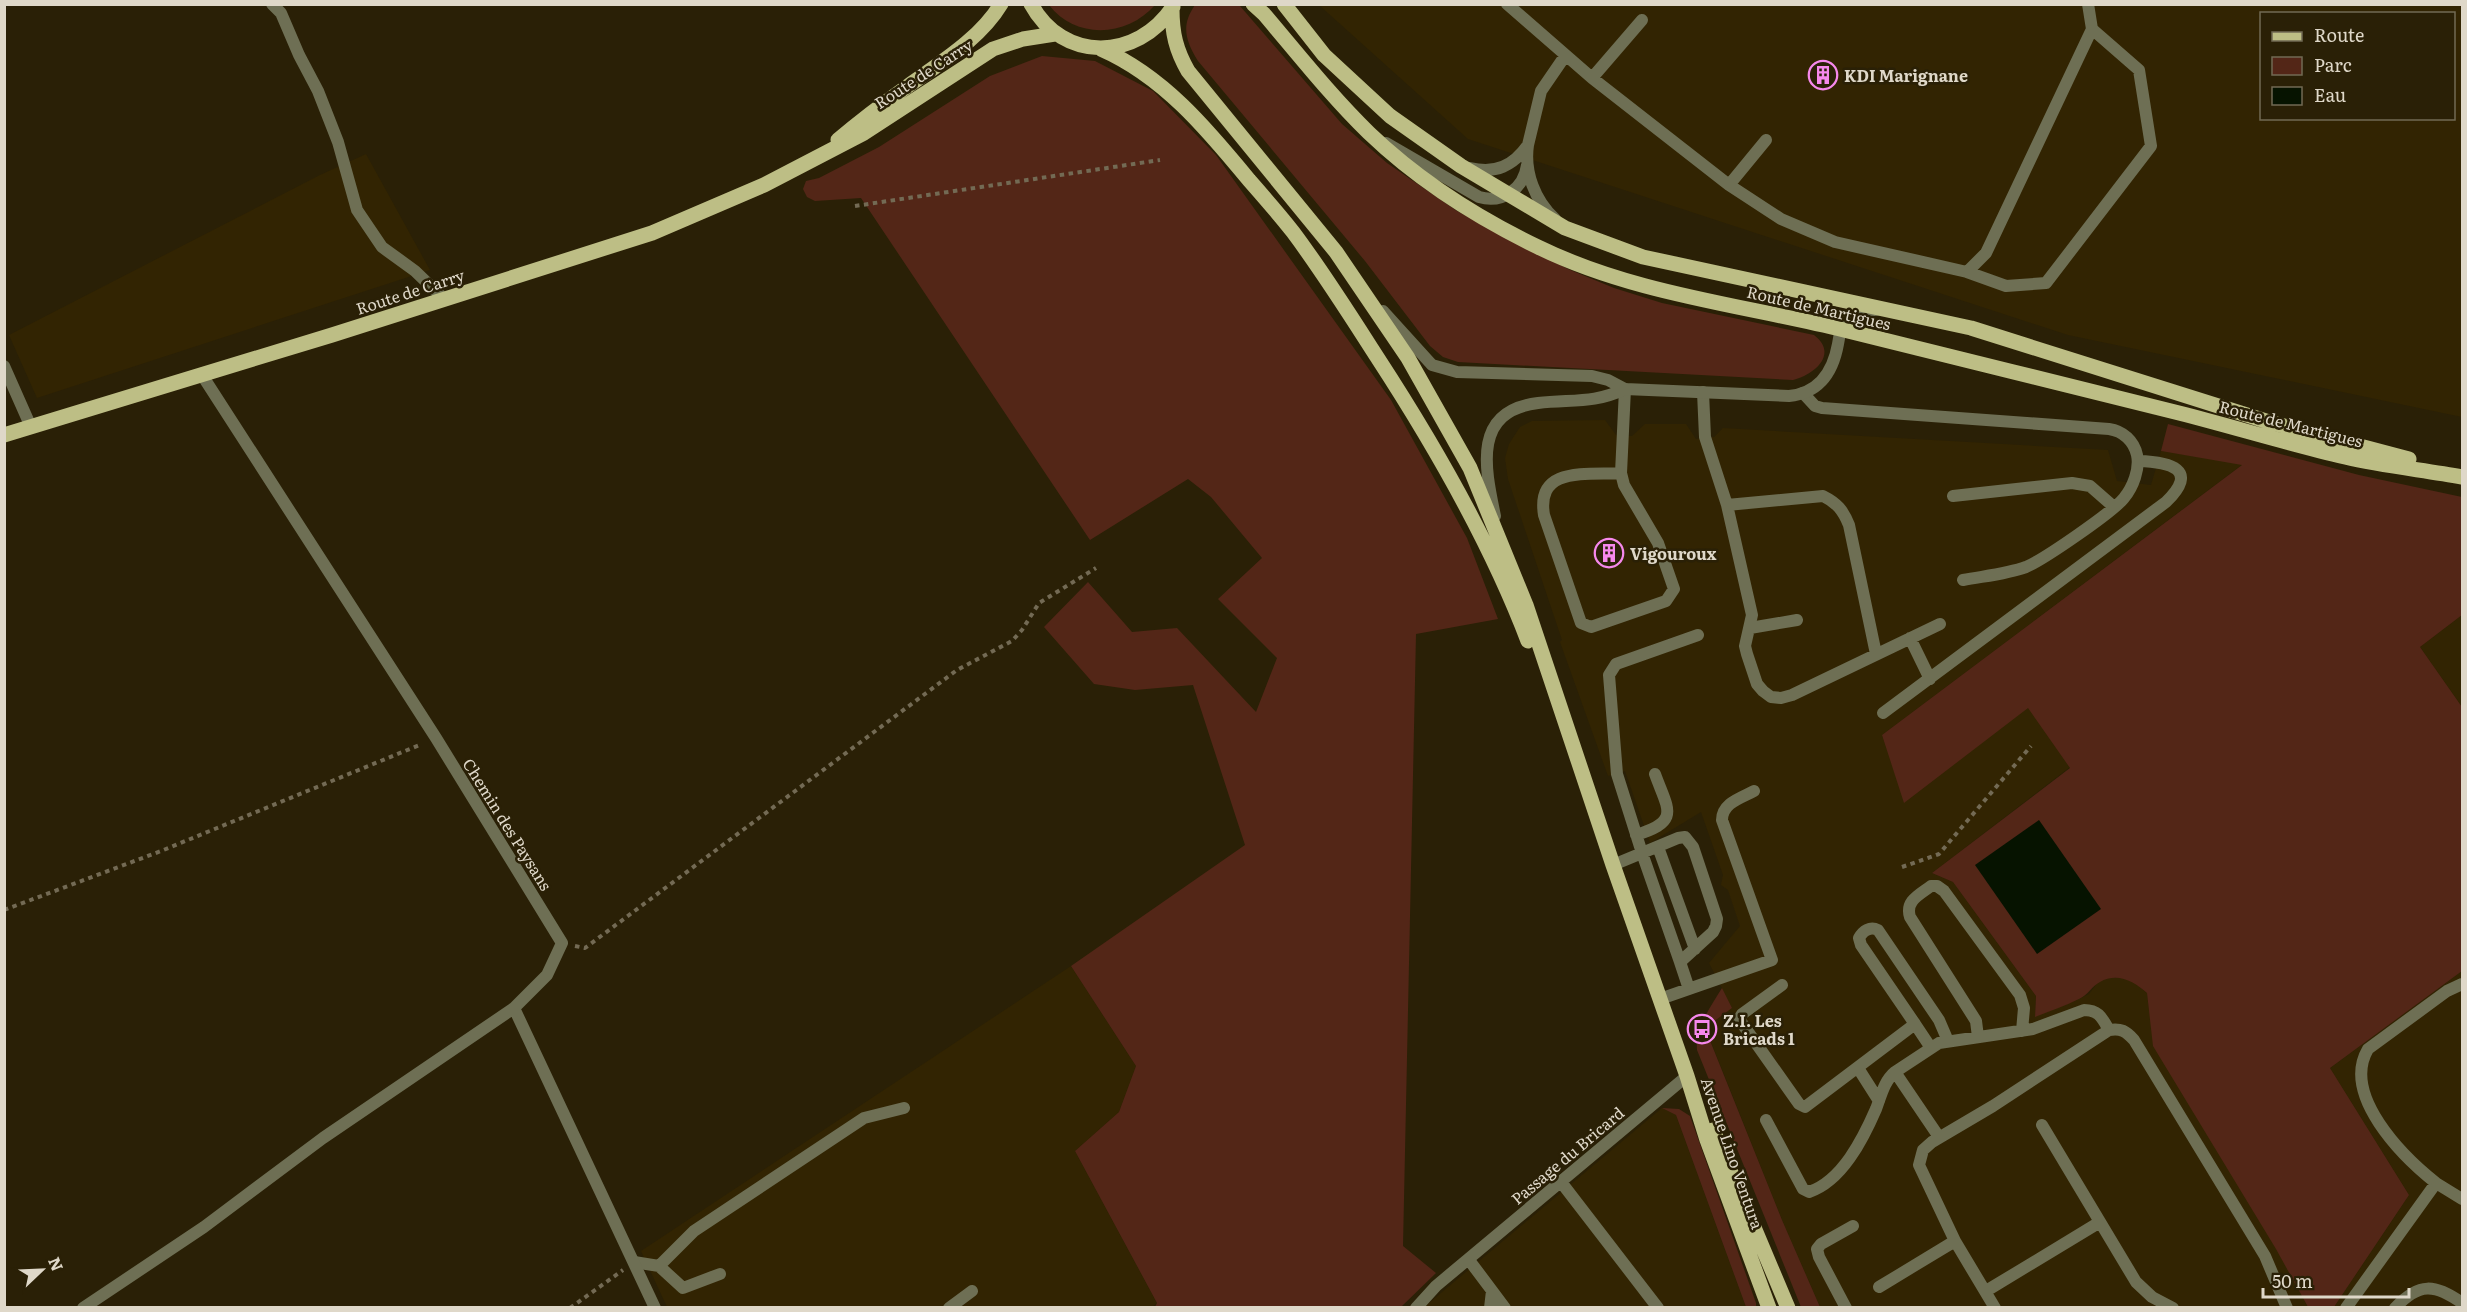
<svg xmlns="http://www.w3.org/2000/svg" width="2467" height="1312" viewBox="0 0 2467 1312" font-family="Literata,serif">
<style>
.built{fill:#322402;fill-rule:evenodd}
.green{fill:#532617}
.water{fill:#061300}
.lines{fill:none;stroke-linecap:round;stroke-linejoin:round}
.path{stroke:#736a54;stroke-width:4;stroke-dasharray:4.5 4.5;stroke-linecap:butt}
.lane{stroke:#6e6f54;stroke-width:12}
.street{stroke:#6e6f54;stroke-width:12}
.primary{stroke:#bdbe85;stroke-width:15}
.labels{text-anchor:middle;dominant-baseline:central;stroke-width:5;stroke-linejoin:round;paint-order:stroke}
.street-label{font-size:16px;fill:#dfd8c9;stroke:#2a2006}
.poi-label{font-size:16px;font-weight:bold;fill:#dfd8c9;stroke:#2a2006;text-anchor:start}
</style>
<rect width="100%" height="100%" fill="#2a2006"/>
<path class="built" d="M 1319,5 L 2462,5 L 2462,417 L 2068,335 L 1468,139 ZM 2262,14 L 2454,14 L 2454,118 L 2262,118 Z
M 366,154 L 430,270 L 37,398 L 9,335 L 320,175 Z
M 1605,420 L 1616,435 L 1632,436 L 1645,424 L 1686,424 L 1696,439 L 1714,437 L 1723,428 L 2108,450 L 2117,481 L 2151,485 L 2161,451 L 2243,464 L 1882,735 L 1905,802 L 2028,707 L 2070,767 L 1932,873 L 1953,882 L 2036,996 L 2035,1016 L 2077,1000 L 2089,994 L 2098,982 L 2110,978 L 2123,978 L 2135,983 L 2147,993 L 2149,1010 L 2308,1307 L 1820,1307 L 1782,1220 L 1705,1027 L 1732,1008 L 1709,963 L 1740,926 L 1728,890 L 1721,885 L 1723,875 L 1701,812 L 1650,843 L 1625,771 L 1608,776 L 1560,642 L 1562,640 L 1508,479 L 1505,458 L 1509,444 L 1520,427 L 1532,421 Z
M 2462,615 L 2462,707 L 2420,647 Z
M 1071,966 L 1136,1066 L 1119,1112 L 1075,1151 L 1157,1303 L 1152,1307 L 667,1307 L 641,1251 Z
M 2462,971 L 2462,1307 L 2334,1307 L 2409,1195 L 2330,1068 Z
M 1662,1108 L 1676,1115 L 1746,1307 L 1423,1308 Z"/>
<path class="green" d="M 1049,5 L 1155,5 C 1127,37 1076,40 1049,5 Z
M 1195,5 L 1240,6 L 1342,124 L 1387,163 L 1457,211 L 1568,269 L 1614,288 L 1662,303 L 1814,335 C 1839,354 1814,375 1793,380 L 1458,362 L 1443,357 L 1430,346 L 1365,261 L 1198,61 C 1185,40 1181,25 1195,5 Z
M 1042,56 L 1095,61 L 1153,91 L 1216,155 L 1391,400 L 1467,538 L 1498,619 L 1416,634 L 1403,1246 L 1436,1273 L 1401,1307 L 1155,1307 L 1157,1303 L 1075,1151 L 1119,1112 L 1136,1066 L 1071,966 L 1245,845 L 1193,685 L 1135,690 L 1094,684 L 1044,627 L 1088,582 L 1132,632 L 1177,628 L 1256,712 L 1277,658 L 1218,599 L 1262,558 L 1211,497 L 1188,479 L 1090,540 L 861,198 L 815,201 L 807,197 L 803,189 L 806,181 L 819,178 L 879,147 L 990,76 Z
M 2168,424 L 2359,475 L 2462,497 L 2462,615 L 2420,647 L 2462,707 L 2462,971 L 2330,1068 L 2409,1195 L 2334,1307 L 2308,1307 L 2276,1249 L 2153,1046 L 2147,993 C 2134,981 2117,972 2100,982 C 2092,986 2088,995 2079,999 C 2065,1006 2049,1011 2035,1017 L 2036,996 L 1953,882 L 1932,873 L 2070,768 L 2028,708 L 1904,803 L 1882,735 L 2242,465 L 2161,451 Z
M 1722,988 L 1732,1008 L 1705,1028 L 1782,1220 L 1820,1307 L 1801,1307 L 1697,1050 C 1695,1028 1711,1006 1722,988 Z
M 1662,1108 L 1679,1109 L 1690,1116 L 1756,1303 L 1756,1307 L 1746,1307 L 1676,1115 Z"/>
<path class="water" d="M 2039,820 L 2101,909 L 2037,954 L 1975,865 Z"/>
<g class="lines">
<path class="path" d="M 855,206 L 1160,160
M 1902,867 L 1939,854 L 2031,746
M 4,910 L 161,851 L 422,744
M 575,946 L 585,948 L 957,670 L 1012,641 L 1022,630 L 1039,603 L 1096,568
M 570,1308 L 623,1270"/>
<path class="lane" d="M 272,4 L 281,13 L 299,55 L 318,91 L 338,142 L 357,210 L 382,247 L 415,271 L 444,299
M 1507,4 L 1592,78 L 1729,185 L 1781,219 L 1835,242 L 1967,272 L 1986,253 L 2092,29 L 2088,4
M 1592,78 L 1642,20
M 1386,143 L 1479,197 C 1503,204 1524,188 1527,165
M 1528,145 L 1541,91 L 1565,56
M 1470,168 C 1496,174 1513,166 1528,145 C 1524,172 1535,201 1555,219
M 1729,185 L 1766,140
M 1967,272 L 2006,286 L 2046,283 L 2151,146 L 2139,70 L 2092,29
M 1703,392 L 1705,437 L 1727,505 L 1752,615 L 1745,646 L 1747,654 L 1757,684 L 1763,691 L 1771,697 L 1781,698 L 1792,695 L 1940,624
M 1803,393 L 1815,406 L 1822,408 L 2109,429 C 2123,431 2134,441 2137,455 C 2140,469 2133,487 2124,498 C 2113,512 2043,560 2026,567 C 2007,574 1984,576 1963,580
M 1621,473 L 1624,485 L 1658,543 L 1674,589 L 1666,601 L 1591,627 L 1581,623 L 1544,515 C 1536,466 1587,475 1621,473 L 1625,389
M 1953,496 L 2072,483 L 2090,486 L 2114,507
M 1727,505 L 1823,496 C 1837,503 1843,510 1849,525 L 1876,654
M 1750,628 L 1797,620
M 1910,638 L 1930,679
M 1883,713 L 2166,502 C 2200,469 2170,462 2138,461
M 1636,835 C 1681,821 1668,810 1655,774
M 1658,847 L 1695,949
M 1613,865 L 1642,853 L 1617,774 L 1609,675 L 1616,664 L 1698,635
M 1680,962 L 1642,853 L 1678,838 L 1685,837 L 1693,847 L 1717,919 L 1716,926 L 1713,932 L 1680,962 L 1689,989
M 1782,985 L 1742,1014 L 1739,1019 L 1799,1104 L 1805,1107 L 1915,1024 L 1861,945 L 1859,938 C 1863,931 1870,926 1878,930 L 1939,1020 L 1948,1041
M 1660,999 L 1772,960 L 1722,820 C 1722,803 1741,798 1754,791
M 1915,1024 L 1931,1048
M 1978,1037 L 1976,1021 L 1910,917 C 1905,901 1919,895 1931,886 L 1937,886 L 1944,891 L 2020,995 L 2024,1008 L 2022,1031
M 1858,1068 L 1879,1101
M 1766,1120 L 1803,1189 L 1809,1192 C 1842,1181 1863,1139 1876,1109 C 1881,1096 1884,1081 1895,1072
M 2042,1125 L 2136,1282 L 2152,1297 L 2173,1308
M 1939,1137 L 1895,1072 L 1939,1043 L 2033,1029 L 2084,1010 C 2099,1010 2102,1018 2109,1030
M 1561,1182 L 1658,1308
M 2436,1183 C 2402,1156 2341,1095 2368,1049 L 2447,991 L 2462,984
M 1469,1260 L 1505,1308
M 634,1262 L 659,1266 L 694,1231 L 864,1118 L 904,1108
M 659,1266 L 683,1288 L 720,1274
M 1879,1287 L 1955,1241
M 1986,1291 L 2100,1222
M 1416,1308 L 1436,1286 L 1687,1076
M 1490,1308 L 1492,1291
M 1846,1308 L 1819,1257 L 1817,1249 L 1821,1244 L 1853,1226
M 1995,1308 L 1955,1241 L 1919,1165 L 1923,1150 L 1932,1142 L 1993,1106 L 2109,1030 C 2121,1028 2126,1031 2134,1040 L 2265,1256 L 2287,1308
M 2346,1308 L 2436,1183 L 2462,1199
M 2395,1308 C 2419,1282 2435,1284 2462,1303"/>
<path class="street" d="M 1383,311 L 1432,365 L 1457,372 L 1592,376 L 1608,380 L 1625,389 L 1789,396 C 1819,393 1833,372 1838,344 C 1840,334 1840,325 1848,319 C 1857,312 1869,311 1879,309
M 4,366 L 31,427
M 202,375 L 436,738 L 562,943 L 547,975 L 514,1008 L 655,1308
M 1495,516 C 1485,468 1472,411 1538,403 C 1572,399 1593,404 1625,389
M 83,1308 L 204,1227 L 323,1138 L 514,1008
M 949,1308 L 972,1291"/>
<path class="primary" d="M 1031,4 C 1063,63 1137,61 1173,7
M 1253,4 L 1264,14 C 1298,54 1331,96 1369,133 C 1418,180 1478,218 1538,247 C 1634,294 1743,305 1844,330 C 1956,358 2067,385 2179,413 C 2234,427 2289,444 2345,457 C 2383,466 2424,470 2462,477
M 1284,4 L 1324,55 L 1390,116 L 1461,166 L 1565,228 L 1643,257 L 1971,328 L 2269,422 L 2409,459
M 1172,9 C 1172,33 1176,50 1188,71 L 1336,252 L 1408,358 L 1470,468 L 1526,605 L 1613,865 L 1687,1076 L 1707,1140 L 1769,1308
M 1101,49 C 1163,76 1207,129 1249,180 C 1264,197 1279,214 1293,232 C 1323,272 1350,315 1377,357 C 1435,446 1490,541 1528,641
M 838,140 C 860,121 884,103 908,86 C 940,63 980,39 1001,4
M 4,435 L 332,335 L 652,233 L 764,185 L 864,133 L 993,49 L 1023,39 L 1055,34
M 1713,1130 L 1788,1308"/>
</g>
<defs>
<g id="building-ring" transform="scale(1.5)"><circle r="9.5" fill="#2a2006" stroke="#f688ec" stroke-width="1.5"/><path d="M-4-6H4V6H1V3H-1V6H-4ZM-2.5-4.3h1.7v1.8h-1.7ZM.8-4.3h1.7v1.8H.8ZM-2.5-1h1.7V.8h-1.7ZM.8-1h1.7V.8H.8Z" fill="#f688ec"/></g>
<g id="bus-ring" transform="scale(1.5)"><circle r="9.5" fill="#2a2006" stroke="#f688ec" stroke-width="1.5"/><path d="M-5-6H5V4H4V6H2V4H-2V6H-4V4H-5ZM-3.5-4V0h7V-4ZM-3.5 1.2v1.5H-2V1.2ZM2 1.2v1.5H3.5V1.2Z" fill="#f688ec"/></g>
</defs>
<g fill-rule="evenodd">
<use href="#building-ring" x="1823" y="75"/>
<use href="#building-ring" x="1609" y="553"/>
<use href="#bus-ring" x="1702" y="1029"/>
</g>
<g class="labels">
<g class="street-label">
<text transform="translate(923 73) rotate(-33)">Route de Carry</text>
<text transform="translate(410 291) rotate(-18)">Route de Carry</text>
<text transform="translate(1819 307) rotate(13)">Route de Martigues</text>
<text transform="translate(2291 423) rotate(14)">Route de Martigues</text>
<text transform="translate(508 824) rotate(58)">Chemin des Paysans</text>
<text transform="translate(1733 1153) rotate(71)">Avenue Lino Ventura</text>
<text transform="translate(1567 1155) rotate(-40)">Passage du Bricard</text>
</g>
<g class="poi-label">
<text x="1844" y="75">KDI Marignane</text>
<text x="1630" y="553">Vigouroux</text>
<text x="1723" y="1020">Z.I. Les<tspan x="1723" dy="18">Bricads 1</tspan></text>
</g>
</g>
<rect width="2467" height="1312" fill="none" stroke="#dfd8c9" stroke-width="12"/>
<rect x="2260" y="12" width="195" height="108" fill="#2a2006" stroke="#726a54" stroke-width="1.5"/>
<rect x="2272" y="32" width="30" height="9" fill="#bdbe85" stroke="#726a54" stroke-width="1.5"/>
<text x="2314" y="42" font-size="18" fill="#dfd8c9">Route</text>
<rect x="2272" y="57" width="30" height="18" fill="#532617" stroke="#726a54" stroke-width="1.5"/>
<text x="2314" y="72" font-size="18" fill="#dfd8c9">Parc</text>
<rect x="2272" y="87" width="30" height="18" fill="#061300" stroke="#726a54" stroke-width="1.5"/>
<text x="2314" y="102" font-size="18" fill="#dfd8c9">Eau</text>
<g transform="translate(42 1270) rotate(67)" stroke="#2a2006" stroke-width="4.5" paint-order="stroke">
<path d="M0-4.5L10 22L0 15L-10 22Z" fill="#dfd8c9"/>
<text y="-9" font-size="16" font-weight="bold" text-anchor="middle" fill="#dfd8c9">N</text>
</g>
<path d="M2263 1288v9h146v-9" fill="none" stroke="#dfd8c9" stroke-width="3"/>
<text x="2272" y="1288" font-size="18" fill="#dfd8c9" stroke="#2a2006" stroke-width="4.5" paint-order="stroke">50 m</text>
</svg>
